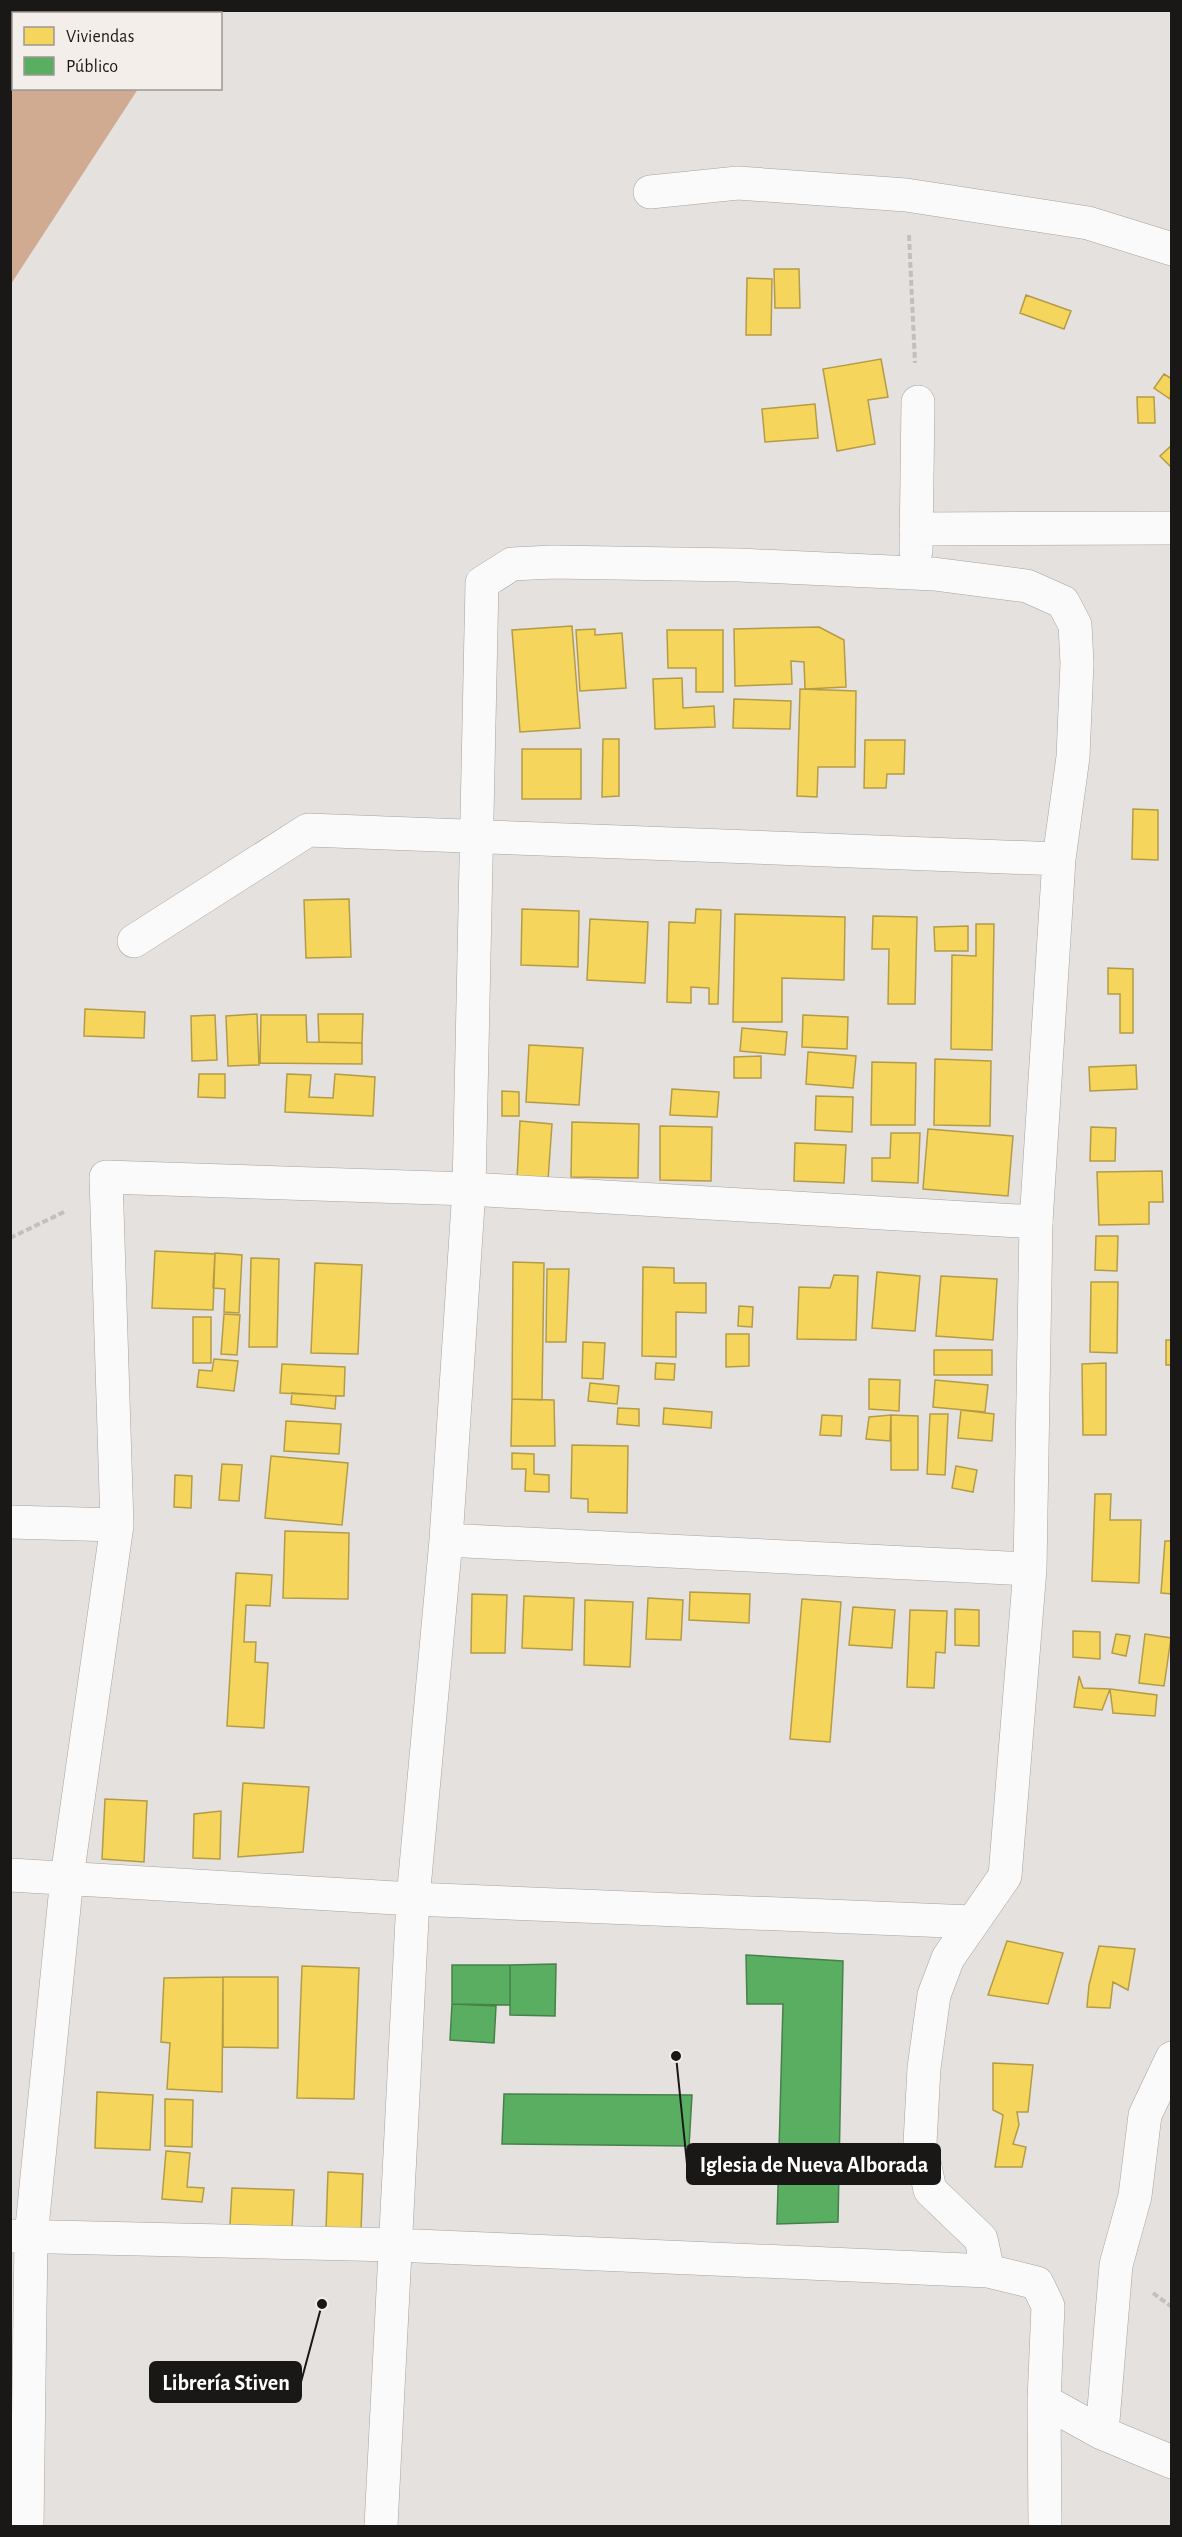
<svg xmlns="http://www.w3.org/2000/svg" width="1182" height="2537" viewBox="0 0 1182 2537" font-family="'Alegreya Sans',sans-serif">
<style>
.water{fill:#d0ab91}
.homes{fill:#f6d55c;stroke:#b49c47;stroke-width:1.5}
.public{fill:#5aae61;stroke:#47814a;stroke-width:1.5}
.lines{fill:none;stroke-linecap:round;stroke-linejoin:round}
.pedestrian-casing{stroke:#a5a3a1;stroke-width:34}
.minor-casing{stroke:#a5a3a1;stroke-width:34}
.path{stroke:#c1c0bf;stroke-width:4;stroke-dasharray:6 3;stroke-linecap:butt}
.pedestrian{stroke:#fbfafa;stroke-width:33}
.minor{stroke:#fbfafa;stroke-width:33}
.leader{fill:none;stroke:#1a1816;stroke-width:2}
.callout-dot{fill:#1a1816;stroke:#f3eeea;stroke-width:2}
.callout{fill:#1a1816;stroke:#1a1816;stroke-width:2}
.callout-label{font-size:22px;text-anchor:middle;font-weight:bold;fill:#fff}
</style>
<rect width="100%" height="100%" fill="#e4e1df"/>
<path class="water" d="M 11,10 L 189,11 L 187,14 L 14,14 L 14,88 L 138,89 L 11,284 Z"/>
<path class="homes" d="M 774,269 L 799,269 L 800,308 L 775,308 Z
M 747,278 L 772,279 L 771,335 L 746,335 Z
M 1026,295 L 1071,311 L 1064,329 L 1020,313 Z
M 881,359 L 888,397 L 868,400 L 875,444 L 837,451 L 823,369 Z
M 1164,374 L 1172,379 L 1170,399 L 1154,388 Z
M 1137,397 L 1154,397 L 1155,423 L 1138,423 Z
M 815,404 L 818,438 L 765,442 L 762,409 Z
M 1172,445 L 1172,468 L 1160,456 Z
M 572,626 L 580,728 L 520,732 L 512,630 Z
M 819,627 L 844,640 L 846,687 L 805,689 L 804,662 L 791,661 L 792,684 L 735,686 L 734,629 Z
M 595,629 L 595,635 L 622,633 L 626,688 L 580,691 L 576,630 Z
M 667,630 L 723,630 L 723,692 L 696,692 L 696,668 L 668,668 Z
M 682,678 L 683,708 L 714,706 L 715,727 L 655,729 L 653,679 Z
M 800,689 L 856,691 L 855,767 L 818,767 L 817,797 L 797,796 Z
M 734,699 L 791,701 L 790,729 L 733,728 Z
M 603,739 L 619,739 L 619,796 L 602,797 Z
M 865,740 L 905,740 L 904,774 L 887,774 L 886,788 L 864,788 Z
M 522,749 L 581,749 L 581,799 L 522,799 Z
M 1133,809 L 1158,810 L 1158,860 L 1132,859 Z
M 349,899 L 351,957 L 306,958 L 304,900 Z
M 522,909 L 579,911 L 578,967 L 521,965 Z
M 696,909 L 721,910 L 718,1004 L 709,1004 L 709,988 L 691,987 L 691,1003 L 667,1002 L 669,922 L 695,923 Z
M 735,914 L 845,917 L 844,980 L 782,978 L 782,1022 L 733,1022 Z
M 873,916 L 917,917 L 915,1004 L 888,1004 L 889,949 L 872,949 Z
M 590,919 L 648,922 L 645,983 L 587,980 Z
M 976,924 L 994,924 L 992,1050 L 951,1049 L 952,955 L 976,956 Z
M 968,926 L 968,951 L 935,951 L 934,927 Z
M 1108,968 L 1133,969 L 1133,1033 L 1120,1033 L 1120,994 L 1108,994 Z
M 85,1009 L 145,1012 L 144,1038 L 84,1036 Z
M 257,1014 L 259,1065 L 228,1066 L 226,1016 Z
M 318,1014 L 363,1014 L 362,1043 L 319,1042 Z
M 215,1015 L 217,1060 L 192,1061 L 191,1016 Z
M 261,1015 L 306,1015 L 307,1042 L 362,1043 L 362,1064 L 260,1063 Z
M 803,1015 L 848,1017 L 847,1049 L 802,1047 Z
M 742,1028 L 787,1032 L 785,1055 L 740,1051 Z
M 529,1045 L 583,1048 L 579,1105 L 526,1102 Z
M 808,1052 L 856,1056 L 853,1088 L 806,1084 Z
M 761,1056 L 761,1078 L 734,1078 L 734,1057 Z
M 935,1059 L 991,1061 L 990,1126 L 934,1125 Z
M 872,1062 L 916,1063 L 915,1125 L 871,1125 Z
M 1136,1065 L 1137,1089 L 1090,1091 L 1089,1067 Z
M 199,1074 L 225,1074 L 225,1098 L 198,1097 Z
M 287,1074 L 311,1075 L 309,1097 L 333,1098 L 335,1074 L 375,1077 L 373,1116 L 285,1112 Z
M 672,1089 L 719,1092 L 717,1117 L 670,1115 Z
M 502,1091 L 519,1092 L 519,1116 L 502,1116 Z
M 816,1096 L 853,1097 L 852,1132 L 815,1130 Z
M 520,1121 L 552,1124 L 548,1180 L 517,1179 Z
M 572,1122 L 639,1124 L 638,1178 L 571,1177 Z
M 660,1126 L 712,1127 L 711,1181 L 660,1180 Z
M 1091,1127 L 1116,1128 L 1115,1161 L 1090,1161 Z
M 928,1129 L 1013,1136 L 1008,1196 L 923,1189 Z
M 891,1133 L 920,1133 L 918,1183 L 872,1181 L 872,1158 L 890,1158 Z
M 795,1143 L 846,1145 L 844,1183 L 794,1181 Z
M 1162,1171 L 1163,1202 L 1149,1202 L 1149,1224 L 1099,1225 L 1097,1172 Z
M 1096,1236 L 1118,1236 L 1117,1271 L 1095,1270 Z
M 155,1251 L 215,1254 L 213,1310 L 152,1308 Z
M 215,1253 L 242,1255 L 239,1313 L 224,1312 L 225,1289 L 213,1288 Z
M 251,1258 L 279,1259 L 277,1347 L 249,1347 Z
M 513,1262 L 544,1263 L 542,1400 L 512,1399 Z
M 315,1263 L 362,1265 L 358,1354 L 311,1353 Z
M 643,1267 L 674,1268 L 674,1283 L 706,1283 L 706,1313 L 676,1312 L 676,1357 L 642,1356 Z
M 547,1269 L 569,1269 L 566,1342 L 546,1342 Z
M 877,1272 L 920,1276 L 915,1331 L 872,1328 Z
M 834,1275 L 858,1276 L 856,1340 L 797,1339 L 799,1287 L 830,1288 Z
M 941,1276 L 997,1279 L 993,1340 L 936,1336 Z
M 1091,1282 L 1118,1282 L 1117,1353 L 1090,1352 Z
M 739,1306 L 753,1307 L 752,1327 L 738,1326 Z
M 224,1314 L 240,1315 L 237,1355 L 221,1354 Z
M 193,1317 L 211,1317 L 211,1363 L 193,1363 Z
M 726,1334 L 749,1334 L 749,1366 L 726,1367 Z
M 1166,1340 L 1172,1340 L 1172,1365 L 1166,1365 Z
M 583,1342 L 605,1343 L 603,1379 L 582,1378 Z
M 934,1350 L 992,1350 L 992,1375 L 934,1375 Z
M 214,1359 L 238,1361 L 234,1391 L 197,1387 L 199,1370 L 212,1371 Z
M 656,1363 L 675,1364 L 674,1380 L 655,1379 Z
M 1106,1363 L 1106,1435 L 1083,1435 L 1082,1364 Z
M 282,1364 L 345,1367 L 344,1396 L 280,1393 Z
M 869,1379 L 900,1380 L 899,1411 L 869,1409 Z
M 935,1380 L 988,1385 L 985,1412 L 933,1407 Z
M 590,1383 L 619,1386 L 617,1404 L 588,1401 Z
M 292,1393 L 336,1396 L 335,1409 L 291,1404 Z
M 512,1399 L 554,1400 L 555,1446 L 511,1446 Z
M 618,1408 L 639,1409 L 639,1426 L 617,1424 Z
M 664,1408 L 712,1412 L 711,1428 L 663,1424 Z
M 961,1410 L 994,1414 L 992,1441 L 958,1438 Z
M 930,1414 L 948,1414 L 945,1475 L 927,1474 Z
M 822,1415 L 842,1416 L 841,1436 L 820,1435 Z
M 891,1415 L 890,1441 L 866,1439 L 869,1417 Z
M 891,1415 L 918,1416 L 918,1470 L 891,1470 Z
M 286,1421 L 341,1424 L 339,1454 L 284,1451 Z
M 572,1445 L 628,1446 L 627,1513 L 588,1512 L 588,1499 L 571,1498 Z
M 512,1453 L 534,1454 L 534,1474 L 549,1475 L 549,1492 L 525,1491 L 526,1469 L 512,1469 Z
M 271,1456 L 348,1463 L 342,1525 L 265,1518 Z
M 222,1464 L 242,1465 L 239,1501 L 219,1500 Z
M 956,1466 L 977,1470 L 973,1492 L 952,1488 Z
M 175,1475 L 192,1476 L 191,1508 L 174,1507 Z
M 1095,1494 L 1111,1494 L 1110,1520 L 1141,1520 L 1139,1583 L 1092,1581 Z
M 285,1531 L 349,1533 L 348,1599 L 283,1598 Z
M 1165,1541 L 1172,1541 L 1172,1594 L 1161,1593 Z
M 236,1573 L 272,1575 L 270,1606 L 246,1605 L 244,1642 L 256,1642 L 255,1662 L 268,1663 L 264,1728 L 227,1726 Z
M 690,1592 L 750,1594 L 749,1623 L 689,1620 Z
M 472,1594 L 507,1595 L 505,1653 L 471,1653 Z
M 524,1596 L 574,1598 L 572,1650 L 522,1648 Z
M 648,1598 L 683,1600 L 681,1640 L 646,1639 Z
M 802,1599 L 841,1602 L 830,1742 L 790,1739 Z
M 585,1600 L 633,1602 L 630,1667 L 584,1665 Z
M 853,1607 L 895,1610 L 892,1648 L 849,1645 Z
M 955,1609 L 979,1610 L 979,1646 L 955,1645 Z
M 910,1610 L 947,1611 L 945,1653 L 936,1652 L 934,1688 L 907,1687 Z
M 1073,1631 L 1100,1632 L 1100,1659 L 1073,1657 Z
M 1116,1634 L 1130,1636 L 1126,1656 L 1112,1653 Z
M 1145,1634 L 1171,1638 L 1164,1686 L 1139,1683 Z
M 1079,1676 L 1083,1688 L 1110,1689 L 1102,1710 L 1074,1707 Z
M 1110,1689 L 1157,1695 L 1155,1716 L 1113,1713 Z
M 243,1783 L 309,1787 L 303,1852 L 238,1857 Z
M 105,1799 L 147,1801 L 144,1862 L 102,1859 Z
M 221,1811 L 220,1859 L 193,1858 L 194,1814 Z
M 1007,1941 L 1063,1953 L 1048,2004 L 988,1995 Z
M 1099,1946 L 1135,1949 L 1128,1990 L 1113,1982 L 1110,2008 L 1087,2007 L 1089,1985 Z
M 302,1966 L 359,1968 L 354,2099 L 297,2098 Z
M 223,1977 L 222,2092 L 167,2089 L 170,2043 L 161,2042 L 164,1978 Z
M 223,1977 L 278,1977 L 278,2048 L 223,2047 Z
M 993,2063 L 1033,2065 L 1028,2112 L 1017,2112 L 1019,2125 L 1013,2144 L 1026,2147 L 1022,2167 L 995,2167 L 1003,2115 L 993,2110 Z
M 97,2092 L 153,2095 L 150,2150 L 95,2148 Z
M 165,2099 L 193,2100 L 192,2147 L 165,2146 Z
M 166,2151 L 190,2153 L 187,2187 L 204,2188 L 202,2202 L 162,2199 Z
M 328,2172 L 363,2174 L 361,2231 L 326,2230 Z
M 232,2188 L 294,2190 L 292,2227 L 230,2225 Z"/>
<path class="public" d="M 746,1955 L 843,1961 L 838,2222 L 777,2224 L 783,2004 L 747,2004 Z
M 556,1964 L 555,2016 L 510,2015 L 510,1965 Z
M 452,1965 L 510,1965 L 510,2005 L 452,2004 Z
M 452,2004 L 496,2006 L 494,2043 L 450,2040 Z
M 504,2094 L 692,2095 L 689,2146 L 502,2144 Z"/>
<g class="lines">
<g class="pedestrian-casing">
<path id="pedestrian" d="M 469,1189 L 1036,1222
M 413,1899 L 972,1922"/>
</g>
<g class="minor-casing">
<path id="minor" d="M 650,192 L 738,183 L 906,195 L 1088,223 L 1172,249
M 916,529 L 1172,528
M 916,551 L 918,402
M 134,941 L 308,830 L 1059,859
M 10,1522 L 117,1525
M 446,1540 L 1030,1569
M 10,1875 L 413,1899
M 10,2236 L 394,2245 L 988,2271 L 1037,2283 L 1048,2306 L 1044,2401 L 1045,2526
M 1044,2401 L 1102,2433 L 1172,2462
M 1102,2433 L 1116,2265 L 1135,2196 L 1145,2115 L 1172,2058
M 27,2526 L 31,2237 L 67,1877 L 117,1525 L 106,1177 L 469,1189
M 381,2526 L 413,1899 L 446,1540 L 469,1189 L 482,583 L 512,564 L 553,562 L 739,565 L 934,574 L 1027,586 L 1063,602 L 1075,625 L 1077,663 L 1073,757 L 1059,859 L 1036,1222 L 1030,1569 L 1005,1876 L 948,1958 L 934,1995 L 924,2068 L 920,2143 L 930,2190 L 981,2239 L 988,2271"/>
</g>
<path class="path" d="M 909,235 L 915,363
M 10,1238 L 66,1211
M 1153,2293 L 1172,2307"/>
<use href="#pedestrian" class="pedestrian"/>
<use href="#minor" class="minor"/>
</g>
<path class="leader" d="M676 2056L687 2164M322 2304L301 2382"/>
<g class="callout-dot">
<circle cx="676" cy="2056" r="6"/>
<circle cx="322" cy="2304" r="6"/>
</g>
<g class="callout">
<rect x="687" y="2144" width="253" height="40" rx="6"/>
<rect x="150" y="2362" width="151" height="40" rx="6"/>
</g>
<g class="callout-label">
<text x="814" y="2172">Iglesia de Nueva Alborada</text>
<text x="226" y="2390">Librería Stiven</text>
</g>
<rect width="1182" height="2537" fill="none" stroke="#1a1816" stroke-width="24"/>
<rect x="12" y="12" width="210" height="78" fill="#f3eeea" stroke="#9c9895" stroke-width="1.5"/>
<rect x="24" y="27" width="30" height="18" fill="#f6d55c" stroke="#9c9895" stroke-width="1.5"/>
<text x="66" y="42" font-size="18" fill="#1a1816">Viviendas</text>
<rect x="24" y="57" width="30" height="18" fill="#5aae61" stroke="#9c9895" stroke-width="1.5"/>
<text x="66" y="72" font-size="18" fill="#1a1816">Público</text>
</svg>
